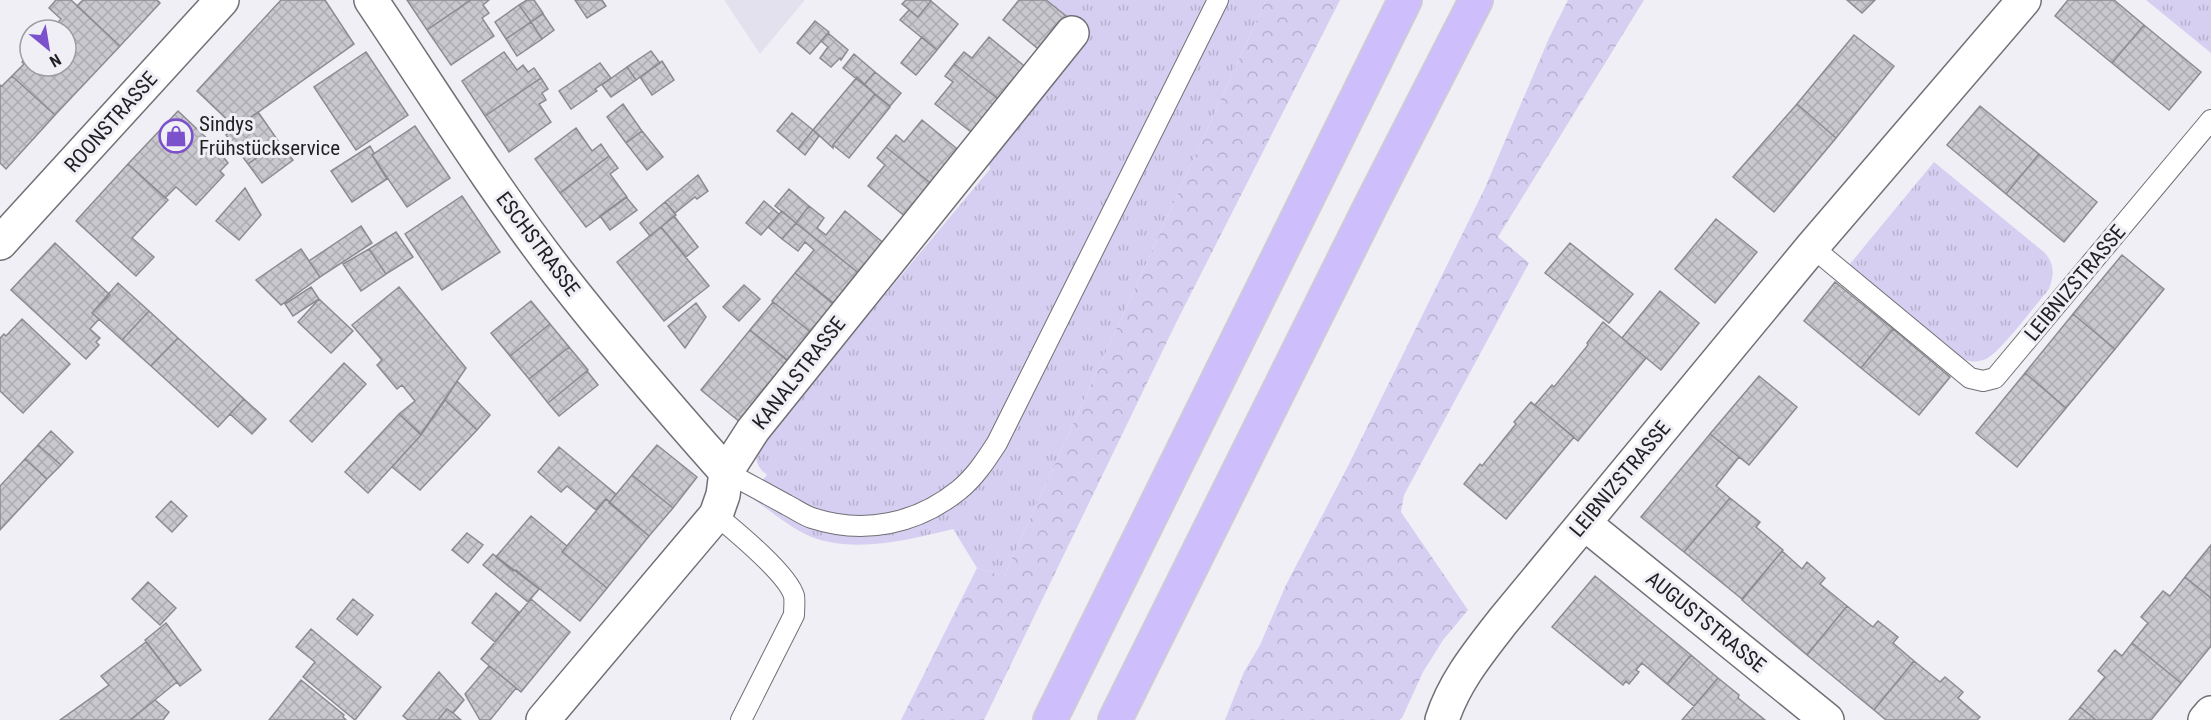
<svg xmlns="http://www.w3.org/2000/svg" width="2211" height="720" viewBox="0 0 2211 720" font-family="'Roboto Condensed',sans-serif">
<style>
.built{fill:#e4e1ef}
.grass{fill:url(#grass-tufts)}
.forest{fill:url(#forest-crowns)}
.building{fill:url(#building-cross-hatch);stroke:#8d8b92;stroke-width:1.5}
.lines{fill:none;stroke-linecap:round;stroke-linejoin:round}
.lane-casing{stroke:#727076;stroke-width:22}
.street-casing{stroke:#727076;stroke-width:36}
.secondary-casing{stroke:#727076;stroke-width:36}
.highway-casing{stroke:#cecece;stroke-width:36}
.lane{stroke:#fff;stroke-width:20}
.street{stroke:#fff;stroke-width:33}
.secondary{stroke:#fff;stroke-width:33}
.highway{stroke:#cebffc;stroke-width:33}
.labels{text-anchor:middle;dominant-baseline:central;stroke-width:6;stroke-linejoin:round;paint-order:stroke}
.street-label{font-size:21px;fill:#201f22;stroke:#f0eff6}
.poi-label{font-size:21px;fill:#201f22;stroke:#f0eff6;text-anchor:start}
</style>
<defs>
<pattern id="grass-tufts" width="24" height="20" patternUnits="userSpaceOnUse" patternTransform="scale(1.5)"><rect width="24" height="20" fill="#d6cff1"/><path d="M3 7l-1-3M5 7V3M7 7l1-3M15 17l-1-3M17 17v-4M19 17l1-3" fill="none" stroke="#b7b1ce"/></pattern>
<pattern id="forest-crowns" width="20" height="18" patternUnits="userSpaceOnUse" patternTransform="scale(1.5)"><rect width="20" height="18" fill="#d6cff1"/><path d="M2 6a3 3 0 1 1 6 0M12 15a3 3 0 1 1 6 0" fill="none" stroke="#b7b1ce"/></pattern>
<pattern id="building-cross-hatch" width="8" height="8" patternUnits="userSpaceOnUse" patternTransform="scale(1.5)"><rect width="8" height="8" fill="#c9c8ce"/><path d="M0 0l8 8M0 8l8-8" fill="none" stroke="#acabb1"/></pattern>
</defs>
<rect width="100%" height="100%" fill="#f0eff6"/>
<path class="built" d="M 724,0 L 805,0 L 760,54 Z"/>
<path class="grass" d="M 1046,0 L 1266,0 L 1004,576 L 977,568 L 953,529 C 908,540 847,556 803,533 C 784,523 767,508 749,496 L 767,475 C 757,467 754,459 758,447 L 990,169 L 989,163 L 1025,118 L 1070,19 Z
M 2146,0 L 2211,0 L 2211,53 Z
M 1934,162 L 2045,253 C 2055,265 2054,275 2049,289 C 2037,303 2000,353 1986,359 C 1977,363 1968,362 1959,357 L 1849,265 Z"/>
<path class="forest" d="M 1266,0 L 1340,0 L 1176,323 L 984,720 L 901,720 L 977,568 L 1004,576 Z
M 1568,0 L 1644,0 L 1498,237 L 1529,263 L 1404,495 L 1401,512 L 1468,610 L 1443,640 L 1423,672 L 1402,718 L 1399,720 L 1225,720 L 1244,672 L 1260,645 L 1286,585 L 1348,466 L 1484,190 L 1550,36 Z"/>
<path class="building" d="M 56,0 L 71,0 L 120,46 L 55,115 L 12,76 L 24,64 L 22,62 L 30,53 L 30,66 L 66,66 L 66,30 L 51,30 L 61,19 L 49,8 Z
M 83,0 L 157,0 L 160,3 L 120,46 L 77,6 Z
M 281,0 L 325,0 L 354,44 L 236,128 L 197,91 Z
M 407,0 L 471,0 L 427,30 Z
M 471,0 L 489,0 L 483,5 L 489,13 L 482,18 L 494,36 L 451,65 L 427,30 Z
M 527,0 L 534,0 L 543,13 L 531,22 L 519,5 Z
M 575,0 L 602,0 L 606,6 L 587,18 Z
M 906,0 L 929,0 L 931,1 L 918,17 L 902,4 Z
M 1019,0 L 1046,0 L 1070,19 L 1042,52 L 1003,20 Z
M 1847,0 L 1875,0 L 1862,13 Z
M 2068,0 L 2114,0 L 2144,25 L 2112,63 L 2055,16 Z
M 931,1 L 958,24 L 937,50 L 900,20 L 909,10 L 918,17 Z
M 519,5 L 531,22 L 506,39 L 495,22 Z
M 543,14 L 554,30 L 542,39 L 531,22 Z
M 815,21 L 829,32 L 810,54 L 797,43 Z
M 531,22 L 542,39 L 517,56 L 506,39 Z
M 2144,25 L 2201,72 L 2169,110 L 2112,63 Z
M 828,33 L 848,50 L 841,60 L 840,58 L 831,67 L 820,58 L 828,47 L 821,41 Z
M 1854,35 L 1894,66 L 1836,138 L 1797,104 Z
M 922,37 L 937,50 L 916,75 L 901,63 Z
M 989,37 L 1028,69 L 1002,102 L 954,64 L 964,52 L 972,58 Z
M 651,51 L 660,63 L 636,80 L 627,67 Z
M 366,52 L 408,115 L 356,150 L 314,87 Z
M 504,52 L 517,70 L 523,65 L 528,72 L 534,68 L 541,78 L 485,116 L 462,81 Z
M 854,54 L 875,72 L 864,85 L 843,68 Z
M 662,61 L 674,80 L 652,95 L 640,77 Z
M 600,63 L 611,78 L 595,89 L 597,91 L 571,109 L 559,91 Z
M 954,64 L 1002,102 L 975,135 L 935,104 L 953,82 L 945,76 Z
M 627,67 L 636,80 L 611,97 L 602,85 Z
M 875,72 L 901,93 L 890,106 L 864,85 Z
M 12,76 L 55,115 L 6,169 L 0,163 L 0,85 L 2,86 Z
M 857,77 L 875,94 L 833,145 L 833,148 L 813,130 Z
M 541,78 L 548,89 L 542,93 L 546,100 L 539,104 L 551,122 L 509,152 L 485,116 Z
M 875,94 L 890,107 L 849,158 L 833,145 Z
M 623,104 L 642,131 L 626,143 L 607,117 Z
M 1797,104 L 1836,138 L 1774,212 L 1733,177 Z
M 1980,106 L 2039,154 L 2006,194 L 1947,145 Z
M 178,111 L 216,147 L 228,163 L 220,171 L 224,175 L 196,205 L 176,187 L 165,198 L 128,164 Z
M 258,112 L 279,142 L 248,164 L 226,135 Z
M 792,113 L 813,130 L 798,149 L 777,131 Z
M 922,120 L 961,152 L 934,186 L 886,147 L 896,135 L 904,142 Z
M 415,126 L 450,178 L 407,207 L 372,155 Z
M 576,128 L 592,151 L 601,144 L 609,156 L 560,193 L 535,159 Z
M 813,130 L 819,136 L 805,155 L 798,149 Z
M 642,131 L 663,157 L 647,170 L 626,143 Z
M 279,142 L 293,160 L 262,183 L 248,164 Z
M 370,146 L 374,153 L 372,155 L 387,179 L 352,202 L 331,171 Z
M 886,147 L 934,186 L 907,218 L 868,186 L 885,165 L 877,158 Z
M 2039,154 L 2097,202 L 2064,242 L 2006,194 Z
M 609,156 L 618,168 L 610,174 L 627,197 L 586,227 L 560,193 Z
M 128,164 L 168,200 L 132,238 L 154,257 L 136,276 L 76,221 Z
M 698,175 L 708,191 L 697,199 L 695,197 L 675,213 L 665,202 Z
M 245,188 L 261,215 L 239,240 L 216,221 Z
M 789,189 L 809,206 L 796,223 L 775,206 Z
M 462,196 L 500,252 L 442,290 L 405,234 Z
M 626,197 L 637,210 L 610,230 L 600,216 Z
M 764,201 L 779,214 L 761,235 L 746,223 Z
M 665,202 L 676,215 L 650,236 L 640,223 Z
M 809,206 L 824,218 L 817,228 L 826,235 L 845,211 L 886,245 L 861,275 L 796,223 Z
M 782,211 L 796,223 L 782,239 L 768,227 Z
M 674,216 L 698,247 L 686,257 L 661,227 Z
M 1716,219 L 1757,252 L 1715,303 L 1675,269 Z
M 796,223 L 861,275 L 836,306 L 795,273 L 814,250 L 805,242 L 798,251 L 782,239 Z
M 361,226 L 372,243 L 320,277 L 309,261 Z
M 661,227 L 709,286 L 664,321 L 617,262 Z
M 396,232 L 413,257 L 386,274 L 369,249 Z
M 55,243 L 110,295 L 92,313 L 99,319 L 90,329 L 100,338 L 96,342 L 99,345 L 86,359 L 11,290 Z
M 1570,243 L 1633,294 L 1609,323 L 1545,273 Z
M 301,249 L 320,277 L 281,305 L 256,280 Z
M 369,249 L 386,274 L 361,291 L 343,264 Z
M 2122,255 L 2164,289 L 2115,349 L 2073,314 Z
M 795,273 L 836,305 L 813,334 L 772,301 Z
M 1835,282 L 1893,329 L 1861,368 L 1804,321 Z
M 118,283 L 149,311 L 122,340 L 92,313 Z
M 744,285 L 760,299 L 739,321 L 723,307 Z
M 311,287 L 319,299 L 293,316 L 285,304 Z
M 399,287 L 466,368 L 421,434 L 399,414 L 415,401 L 402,385 L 397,389 L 377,365 L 382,360 L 352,325 Z
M 1660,291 L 1699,323 L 1661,370 L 1622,338 Z
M 319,299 L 353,331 L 331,353 L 298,322 Z
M 531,301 L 550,324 L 510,356 L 491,333 Z
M 773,302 L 813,334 L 789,362 L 750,330 Z
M 696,303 L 706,317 L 685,348 L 668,326 Z
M 149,311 L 178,338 L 151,366 L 122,340 Z
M 2073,314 L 2115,349 L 2066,408 L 2025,373 Z
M 22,319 L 70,364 L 23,413 L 0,391 L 0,338 L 4,334 L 6,336 Z
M 1603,322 L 1646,358 L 1578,441 L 1535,405 L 1552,385 L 1554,387 L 1588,345 L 1587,343 Z
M 550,324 L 569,347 L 529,379 L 510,356 Z
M 1893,329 L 1950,377 L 1919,415 L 1861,368 Z
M 750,330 L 790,362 L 741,423 L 701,390 Z
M 178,338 L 244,399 L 218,427 L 151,366 Z
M 569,347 L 588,370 L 548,403 L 529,379 Z
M 344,363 L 366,384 L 312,442 L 290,421 Z
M 587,371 L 598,385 L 559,416 L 548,403 Z
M 2025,373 L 2066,408 L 2017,467 L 1976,433 Z
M 1759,376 L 1797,407 L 1749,465 L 1710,434 Z
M 457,381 L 490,415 L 477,430 L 445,400 Z
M 244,399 L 266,419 L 252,434 L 230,414 Z
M 445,400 L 477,430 L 420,490 L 392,467 L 421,435 Z
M 1531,402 L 1574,437 L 1506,519 L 1464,484 L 1480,464 L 1482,466 L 1516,424 L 1514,422 Z
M 399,414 L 421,435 L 368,493 L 345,472 Z
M 51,431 L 73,452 L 61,465 L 38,445 Z
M 1710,434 L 1739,457 L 1716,486 L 1730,498 L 1684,552 L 1641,517 Z
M 38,445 L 61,465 L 47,479 L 25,459 Z
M 657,445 L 697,477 L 673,508 L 632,475 Z
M 559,447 L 616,494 L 610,502 L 606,499 L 596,510 L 567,486 L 561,492 L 538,472 Z
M 25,459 L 47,479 L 0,530 L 0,486 Z
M 632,475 L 673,508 L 649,536 L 609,503 Z
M 1730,498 L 1760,522 L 1756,527 L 1783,550 L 1742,599 L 1684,552 Z
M 606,499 L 649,536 L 607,588 L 562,552 Z
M 171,501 L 187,516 L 172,532 L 156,517 Z
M 531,516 L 567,546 L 562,552 L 607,588 L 580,621 L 516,570 L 513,571 L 496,557 Z
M 467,533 L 483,545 L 468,563 L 452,550 Z
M 2211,545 L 2211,598 L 2185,577 Z
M 1782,551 L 1802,569 L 1807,562 L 1825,578 L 1820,584 L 1847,606 L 1807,655 L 1742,600 Z
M 493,554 L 539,589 L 528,602 L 483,565 Z
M 1595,576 L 1691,655 L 1667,684 L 1642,663 L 1636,670 L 1639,672 L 1629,684 L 1626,681 L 1623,685 L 1552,627 Z
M 2185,577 L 2211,598 L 2211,646 L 2181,683 L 2132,643 L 2148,623 L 2141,617 L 2163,591 L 2170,596 Z
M 148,582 L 176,608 L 160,625 L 132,599 Z
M 496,593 L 519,612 L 495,642 L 472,623 Z
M 353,599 L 373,615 L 357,635 L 337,619 Z
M 531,599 L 570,632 L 521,692 L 481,659 Z
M 1847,606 L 1873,627 L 1878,621 L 1898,637 L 1893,643 L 1914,661 L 1874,710 L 1807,655 Z
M 166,623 L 201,670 L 180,686 L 145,640 Z
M 311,629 L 381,687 L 355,720 L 303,677 L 315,662 L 296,647 Z
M 146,642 L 177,682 L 130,720 L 60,720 L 109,685 L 101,676 Z
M 2132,643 L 2181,683 L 2151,720 L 2096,720 L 2080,707 L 2105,677 L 2098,671 L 2115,650 L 2122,656 Z
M 1691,655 L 1718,678 L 1694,706 L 1667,684 Z
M 1914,661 L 1940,682 L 1945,677 L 1963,692 L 1958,698 L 1980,717 L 1977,720 L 1886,720 L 1874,710 Z
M 489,666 L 516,688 L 490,720 L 480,720 L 465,694 Z
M 439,672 L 464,700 L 453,713 L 447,709 L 438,720 L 408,720 L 403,716 Z
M 1718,678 L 1739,695 L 1738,698 L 1765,720 L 1682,720 Z
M 301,680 L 344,715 L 343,717 L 346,720 L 269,720 Z
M 155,700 L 169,712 L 163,720 L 130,720 Z
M 2080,707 L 2096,720 L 2069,720 Z
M 447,709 L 453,713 L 461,720 L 438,720 Z"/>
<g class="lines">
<g class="lane-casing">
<path id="lane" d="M 1812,247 L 1970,378 L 1983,381 L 1995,378 L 2211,120
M 726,472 C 747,483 767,494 787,505 C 795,509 803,515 812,518 C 864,535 917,524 959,490 C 975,477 986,460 997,443 L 1218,0
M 716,515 C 734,530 788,574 794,596 C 795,601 794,609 794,615 L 741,720"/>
</g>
<g class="street-casing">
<path id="street" d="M 371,0 C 433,92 491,186 559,274 C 612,342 669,408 726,472
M 1584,523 L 1827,720
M 543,720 L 716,515 L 723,495 L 726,472 L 753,430 L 1072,33
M 1442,720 C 1454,682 1479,652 1503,621 L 1812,247 L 2024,0
M 2205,720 L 2211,713"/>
</g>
<g class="secondary-casing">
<path id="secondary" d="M 0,243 L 222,0"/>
</g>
<g class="highway-casing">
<path id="highway" d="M 1050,720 L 1405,0
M 1115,720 L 1370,207 L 1476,0"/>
</g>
<use href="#lane" class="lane"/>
<use href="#street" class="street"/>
<use href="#secondary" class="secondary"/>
<use href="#highway" class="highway"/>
</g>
<defs>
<g id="shop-ring" transform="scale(1.725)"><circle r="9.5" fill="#f0eff6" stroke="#7b52cc" stroke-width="1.5"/><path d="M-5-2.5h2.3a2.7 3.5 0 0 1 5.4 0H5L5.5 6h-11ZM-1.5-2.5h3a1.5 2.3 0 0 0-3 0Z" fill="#7b52cc"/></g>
</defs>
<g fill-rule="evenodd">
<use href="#shop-ring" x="176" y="136"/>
</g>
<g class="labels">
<g class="street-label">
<text transform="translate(111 122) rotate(-48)">ROONSTRASSE</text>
<text transform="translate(538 244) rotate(53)">ESCHSTRASSE</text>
<text transform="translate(2075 283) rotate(-50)">LEIBNIZSTRASSE</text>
<text transform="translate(799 373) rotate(-52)">KANALSTRASSE</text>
<text transform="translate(1620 479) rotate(-50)">LEIBNIZSTRASSE</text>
<text transform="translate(1706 622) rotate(39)">AUGUSTSTRASSE</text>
</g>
<g class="poi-label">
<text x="199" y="124">Sindys<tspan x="199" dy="24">Frühstückservice</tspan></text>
</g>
</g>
<g transform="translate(48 48) rotate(150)"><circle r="28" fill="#f0eff6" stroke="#9d9ca1" stroke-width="1.5"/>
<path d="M0-4.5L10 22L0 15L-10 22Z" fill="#7b52cc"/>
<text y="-9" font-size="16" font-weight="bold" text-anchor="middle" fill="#201f22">N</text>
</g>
</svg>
